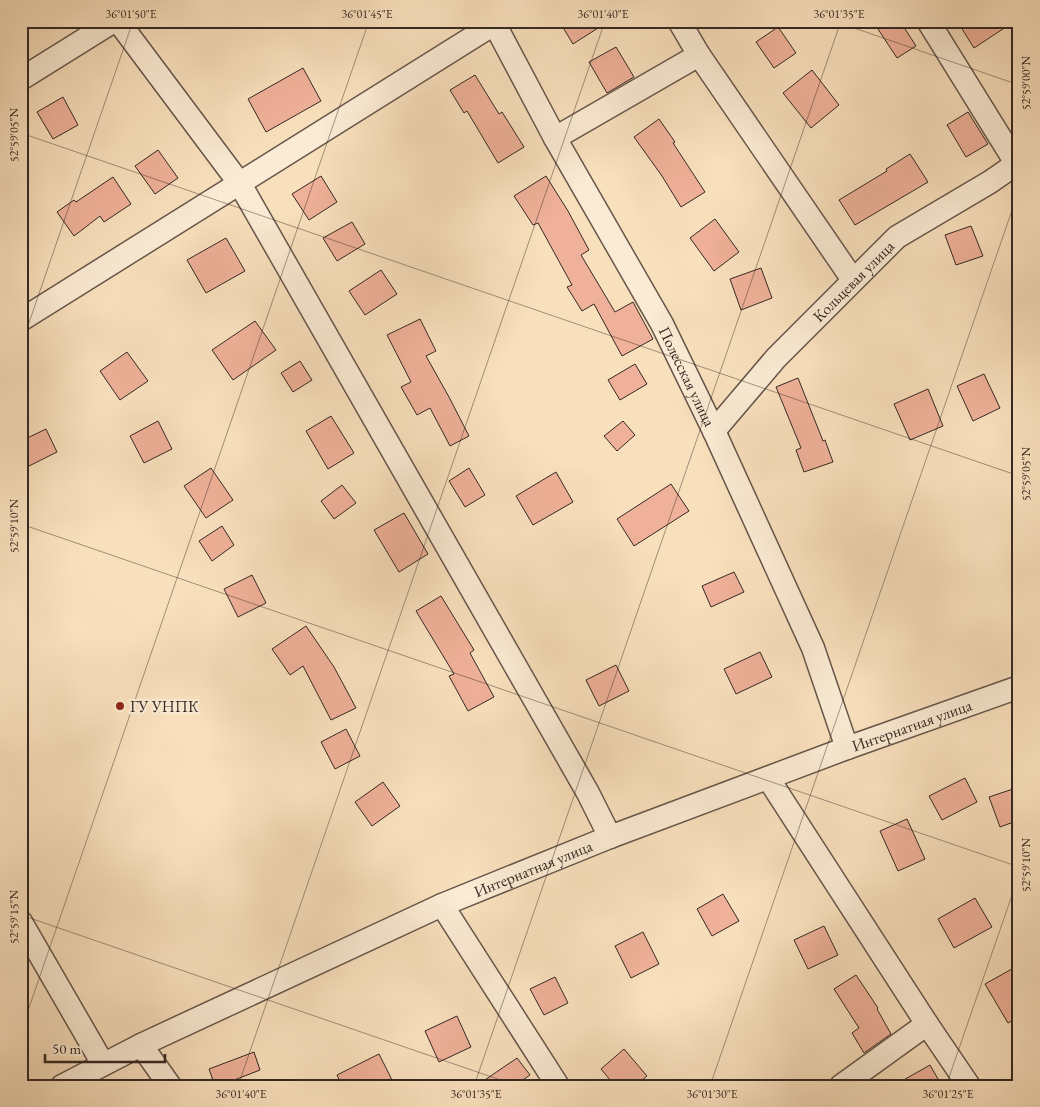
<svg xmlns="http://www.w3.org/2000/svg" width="1040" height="1107" viewBox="0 0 1040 1107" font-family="'EB Garamond',serif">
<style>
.building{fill:#efb199;stroke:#352823}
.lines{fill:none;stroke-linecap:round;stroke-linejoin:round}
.minor-casing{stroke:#66564a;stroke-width:25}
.minor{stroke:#fbebd4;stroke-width:22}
.ticks{fill:none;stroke:#352823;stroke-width:1;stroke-opacity:0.45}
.poi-dot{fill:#8f2418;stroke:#fbebd4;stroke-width:2}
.labels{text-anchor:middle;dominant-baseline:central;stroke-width:4.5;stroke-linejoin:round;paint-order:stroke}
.street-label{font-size:16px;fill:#352823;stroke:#fbebd4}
.poi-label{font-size:16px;fill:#352823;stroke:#fbebd4;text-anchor:start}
.neatline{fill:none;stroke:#352823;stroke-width:2}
.ticks-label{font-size:12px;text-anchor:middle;fill:#352823}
</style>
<rect width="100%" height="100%" fill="#f9e0bd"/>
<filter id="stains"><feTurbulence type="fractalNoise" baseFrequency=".004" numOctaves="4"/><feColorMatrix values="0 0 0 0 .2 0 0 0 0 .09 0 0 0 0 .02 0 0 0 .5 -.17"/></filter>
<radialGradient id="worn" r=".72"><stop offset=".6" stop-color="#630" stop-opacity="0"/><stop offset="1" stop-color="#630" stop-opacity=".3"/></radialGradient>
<path class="building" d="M 559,21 L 609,21 L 573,44 Z
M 882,21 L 900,21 L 916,46 L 897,58 L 876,26 Z
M 957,21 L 1015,21 L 974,48 Z
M 778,27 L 796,53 L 774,68 L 756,42 Z
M 616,47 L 634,77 L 607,93 L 589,62 Z
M 303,68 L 321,101 L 266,132 L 248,99 Z
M 812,70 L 839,105 L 811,128 L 783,93 Z
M 475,75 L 499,114 L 502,112 L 524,147 L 498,163 L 467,111 L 464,113 L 450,90 Z
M 63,97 L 78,125 L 53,139 L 37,112 Z
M 968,112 L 988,144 L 966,157 L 947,125 Z
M 659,119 L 675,142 L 673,143 L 705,192 L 681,207 L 662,176 L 634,137 Z
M 158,150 L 178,178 L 155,194 L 135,166 Z
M 910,154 L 928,182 L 855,225 L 839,200 L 887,171 L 886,169 Z
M 321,176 L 337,202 L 309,220 L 292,194 Z
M 546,176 L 568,211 L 589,250 L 581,255 L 615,312 L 633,302 L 653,339 L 622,356 L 594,304 L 582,311 L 567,287 L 572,285 L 538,223 L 533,225 L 514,196 Z
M 113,177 L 131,204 L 104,222 L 100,216 L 74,236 L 57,212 L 74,200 L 76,202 Z
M 715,219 L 739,252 L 714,271 L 690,238 Z
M 352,222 L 365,244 L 337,261 L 323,238 Z
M 971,226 L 983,256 L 956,265 L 945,235 Z
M 226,238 L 245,271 L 206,293 L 187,260 Z
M 761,268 L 772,298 L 741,310 L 730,279 Z
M 381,270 L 397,294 L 365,315 L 349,291 Z
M 420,319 L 436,351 L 426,356 L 449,397 L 469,436 L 450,446 L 430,408 L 417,415 L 401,387 L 411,382 L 387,335 Z
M 255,321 L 276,350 L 233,380 L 212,350 Z
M 127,352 L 148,381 L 120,400 L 100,371 Z
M 300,361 L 312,380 L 293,392 L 281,373 Z
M 635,364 L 647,384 L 620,400 L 608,380 Z
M 984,374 L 1000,408 L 973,421 L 957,386 Z
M 798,378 L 823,441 L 825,440 L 833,462 L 804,472 L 796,450 L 801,448 L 776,387 Z
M 928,389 L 943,426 L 910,440 L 894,404 Z
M 331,416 L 354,453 L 328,469 L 306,431 Z
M 158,421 L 172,449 L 144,463 L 130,436 Z
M 623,421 L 635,435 L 617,451 L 604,436 Z
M 46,429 L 57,452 L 29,466 L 21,450 L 21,441 Z
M 211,468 L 233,500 L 206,518 L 184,486 Z
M 469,468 L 485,495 L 465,507 L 449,481 Z
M 556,472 L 573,502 L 533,525 L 516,496 Z
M 671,484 L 689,511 L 634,546 L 617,519 Z
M 342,485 L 356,503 L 334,519 L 321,501 Z
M 404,513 L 428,554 L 399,572 L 374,530 Z
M 222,526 L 234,545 L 212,561 L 199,541 Z
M 734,572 L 744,592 L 711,607 L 702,586 Z
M 252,575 L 266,603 L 238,617 L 224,589 Z
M 441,596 L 474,650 L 470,653 L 494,697 L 468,711 L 449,676 L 454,674 L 416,611 Z
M 306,626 L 334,667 L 356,708 L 331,720 L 303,666 L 290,675 L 272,649 Z
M 760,652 L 772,677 L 736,694 L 724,669 Z
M 616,665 L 629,691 L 599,706 L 586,680 Z
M 346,729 L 360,756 L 335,769 L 321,742 Z
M 965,778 L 977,802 L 942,820 L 929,796 Z
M 383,782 L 400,806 L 372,826 L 355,802 Z
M 1019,787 L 1019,820 L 1000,827 L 989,797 Z
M 907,819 L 925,859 L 898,871 L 880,831 Z
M 723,894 L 739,921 L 712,936 L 697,909 Z
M 975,898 L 992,927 L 954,948 L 938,919 Z
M 824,926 L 838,955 L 808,969 L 794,940 Z
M 643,932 L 659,964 L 631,978 L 615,946 Z
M 1019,965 L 1019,1017 L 1008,1023 L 985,984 Z
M 856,975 L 878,1008 L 877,1009 L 891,1034 L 864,1053 L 852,1033 L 859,1028 L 834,989 Z
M 555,977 L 568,1003 L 544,1015 L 530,989 Z
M 457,1016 L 471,1047 L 439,1062 L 425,1031 Z
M 624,1049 L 647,1076 L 635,1086 L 615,1086 L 601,1069 Z
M 254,1052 L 260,1070 L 219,1086 L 215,1086 L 209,1069 Z
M 379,1054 L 395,1086 L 342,1086 L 337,1075 Z
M 517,1058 L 530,1075 L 514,1086 L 476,1086 Z
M 930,1065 L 942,1086 L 893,1086 Z"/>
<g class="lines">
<g class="minor-casing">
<g id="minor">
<path d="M 118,21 L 240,184 L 588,793 L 610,837"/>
<path id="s1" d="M 493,21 L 555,138 L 662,324 L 714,431 L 813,648 L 847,748"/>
<path d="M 679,21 L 699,55 L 853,280"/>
<path d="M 928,21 L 1016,163"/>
<path d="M 21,79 L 114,21"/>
<path d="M 555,138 L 699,55"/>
<path d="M 21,320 L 494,24"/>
<path id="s2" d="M 714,431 L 776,358 L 897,237 L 990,182 L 1019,162"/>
<path d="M 768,778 L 927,1024 L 969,1086"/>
<path d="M 442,905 L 558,1086"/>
<path d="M 21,922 L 103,1064"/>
<path d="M 141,1045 L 170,1086"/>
<path id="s3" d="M 62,1086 L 141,1045 L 442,905 L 610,837 L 847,748 L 1019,687"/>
<path d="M 841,1086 L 927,1024"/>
</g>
</g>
<use href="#minor" class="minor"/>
</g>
<path class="ticks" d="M 834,21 L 1019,85M 21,133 L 1019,476M 21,346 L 133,21M 21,524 L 1019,867M 21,915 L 518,1086M 21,1031 L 369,21M 238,1086 L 605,21M 474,1086 L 841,21M 710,1086 L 1019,190M 946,1086 L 1019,875"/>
<circle class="poi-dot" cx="120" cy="706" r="5"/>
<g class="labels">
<g class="street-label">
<text stroke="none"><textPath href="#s2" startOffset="205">Кольцевая улица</textPath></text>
<text stroke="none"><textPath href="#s1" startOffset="405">Полесская улица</textPath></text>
<text stroke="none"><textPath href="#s3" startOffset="924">Интернатная улица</textPath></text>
<text stroke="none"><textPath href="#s3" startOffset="519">Интернатная улица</textPath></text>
</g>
<g class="poi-label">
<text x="130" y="706">ГУ УНПК</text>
</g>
</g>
<rect width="1040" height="1107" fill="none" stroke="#f9e0bd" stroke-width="55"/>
<path d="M45 1054v8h120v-8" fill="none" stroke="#352823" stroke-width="2.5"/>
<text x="52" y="1054" font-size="15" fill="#352823" stroke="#fbebd4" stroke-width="4" paint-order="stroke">50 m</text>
<rect x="28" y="28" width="984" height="1052" class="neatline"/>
<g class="ticks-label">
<text x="131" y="18">36°01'50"E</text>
<text x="367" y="18">36°01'45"E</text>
<text x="603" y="18">36°01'40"E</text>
<text x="839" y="18">36°01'35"E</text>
<text transform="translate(1026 83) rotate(-90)" y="4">52°59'00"N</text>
<text transform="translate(14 135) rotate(-90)" y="4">52°59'05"N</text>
<text transform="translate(1026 474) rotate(-90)" y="4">52°59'05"N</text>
<text transform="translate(14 526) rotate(-90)" y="4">52°59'10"N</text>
<text transform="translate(1026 865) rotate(-90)" y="4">52°59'10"N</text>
<text transform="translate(14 917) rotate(-90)" y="4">52°59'15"N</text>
<text x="241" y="1098">36°01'40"E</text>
<text x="476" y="1098">36°01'35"E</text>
<text x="712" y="1098">36°01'30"E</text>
<text x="948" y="1098">36°01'25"E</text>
</g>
<rect width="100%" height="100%" filter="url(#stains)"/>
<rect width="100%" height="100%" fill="url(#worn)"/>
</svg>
